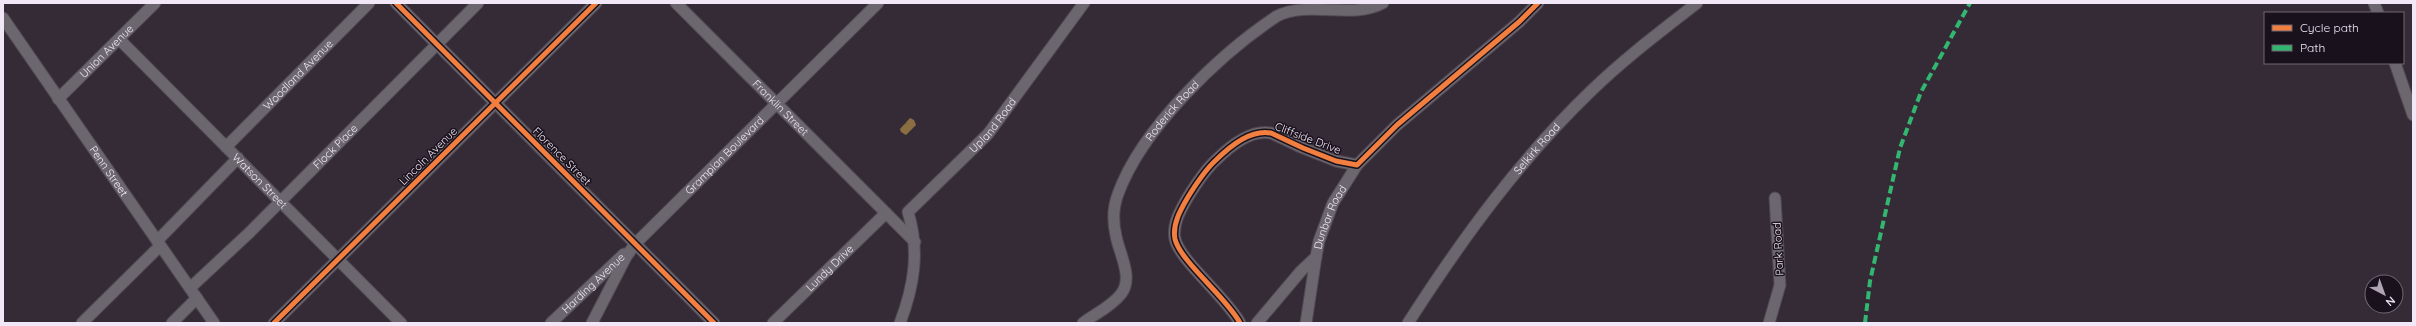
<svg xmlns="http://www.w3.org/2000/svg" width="2416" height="326" viewBox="0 0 2416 326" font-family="Quicksand,sans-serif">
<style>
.water{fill:url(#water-ripples)}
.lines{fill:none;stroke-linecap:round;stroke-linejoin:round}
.minor-casing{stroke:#4f4751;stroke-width:13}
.minor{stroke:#6c666f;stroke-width:11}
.quiet{stroke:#33b770;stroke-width:4;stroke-dasharray:8 4;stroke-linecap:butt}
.cycleway-casing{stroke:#19121c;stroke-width:8}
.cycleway{stroke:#f27e40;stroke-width:5}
.labels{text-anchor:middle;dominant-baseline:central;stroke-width:3;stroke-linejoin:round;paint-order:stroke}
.street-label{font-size:11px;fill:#f1e7f6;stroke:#19121c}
</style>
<defs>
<pattern id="water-ripples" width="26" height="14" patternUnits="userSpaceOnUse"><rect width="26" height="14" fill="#8a6e42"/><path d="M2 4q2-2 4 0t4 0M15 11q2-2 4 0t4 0" fill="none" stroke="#695a46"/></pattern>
</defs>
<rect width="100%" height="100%" fill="#342b37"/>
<path class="water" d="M 910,118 L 914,120 L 916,125 L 906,135 L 901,132 L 900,129 Z"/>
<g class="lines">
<g class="minor-casing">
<g id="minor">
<path d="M 396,3 L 714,323"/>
<path id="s1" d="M 676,3 L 915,242"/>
<path d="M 2374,3 L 2378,13"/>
<path id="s2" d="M 3,18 L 214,323"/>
<path id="s3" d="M 119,39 L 401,323"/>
<path d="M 2395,63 L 2413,115"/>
<path id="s4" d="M 58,99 L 155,3"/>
<path id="s5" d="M 226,147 L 369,3"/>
<path d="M 157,241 L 238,158"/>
<path id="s6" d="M 190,288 L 249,233 L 478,3"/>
<path d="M 82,323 L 160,246"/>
<path d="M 172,323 L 197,298"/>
<path d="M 274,323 L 596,3"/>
<path id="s7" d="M 551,323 L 624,254"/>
<path id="s8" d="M 592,323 L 626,257 L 635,244 L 878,3"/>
<path id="s9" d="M 773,323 L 886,213"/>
<path id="s10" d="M 900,323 C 914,286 920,251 908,212 L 988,134 L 1084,3"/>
<path id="s11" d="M 1083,323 C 1096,313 1111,307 1121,294 C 1134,278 1119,253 1116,236 C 1113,223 1113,207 1118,194 C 1142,128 1220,54 1277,16 C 1310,0 1351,20 1383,3"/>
<path d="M 1240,323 C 1227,298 1180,261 1175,239 C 1172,224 1181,209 1188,197 C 1196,184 1205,170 1216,160 C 1230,146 1251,129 1271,133 L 1303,148 L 1336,161 L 1357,165 L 1397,125 L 1519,22 L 1538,3"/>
<path id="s12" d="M 1257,323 L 1301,271 L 1316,257 L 1319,241 L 1333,203 L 1357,165"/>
<path d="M 1306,323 L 1316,257"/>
<path id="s13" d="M 1408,323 C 1462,239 1520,159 1592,90 C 1625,58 1661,31 1697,3"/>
<path d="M 1769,323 L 1780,285 L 1775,198"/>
</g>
</g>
<use href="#minor" class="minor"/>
<path class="quiet" d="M 1865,323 L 1870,281 L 1900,148 L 1921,92 L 1970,3"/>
<g class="cycleway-casing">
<path id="cycleway" d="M 396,3 L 714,323
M 274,323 L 596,3
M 1240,323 C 1227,298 1180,261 1175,239 C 1172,224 1181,209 1188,197 C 1196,184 1205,170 1216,160 C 1230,146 1251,129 1271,133 L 1303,148 L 1336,161 L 1357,165 L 1397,125 L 1519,22 L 1538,3"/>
</g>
<use href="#cycleway" class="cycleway"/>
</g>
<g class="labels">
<g class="street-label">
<text stroke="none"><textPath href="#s4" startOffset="68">Union Avenue</textPath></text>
<text stroke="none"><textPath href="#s5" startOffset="102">Woodland Avenue</textPath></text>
<text stroke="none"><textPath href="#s1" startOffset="148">Franklin Street</textPath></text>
<text stroke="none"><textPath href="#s11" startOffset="251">Roderick Road</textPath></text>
<text stroke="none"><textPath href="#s10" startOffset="235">Upland Road</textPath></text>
<text transform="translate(1308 138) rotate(21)">Cliffside Drive</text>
<text stroke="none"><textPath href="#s6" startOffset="203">Flock Place</textPath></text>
<text stroke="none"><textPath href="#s13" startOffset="217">Selkirk Road</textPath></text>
<text stroke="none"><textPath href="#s8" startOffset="216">Grampian Boulevard</textPath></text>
<text transform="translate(428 156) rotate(-45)">Lincoln Avenue</text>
<text transform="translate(562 156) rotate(45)">Florence Street</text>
<text stroke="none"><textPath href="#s2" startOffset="186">Penn Street</textPath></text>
<text stroke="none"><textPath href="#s3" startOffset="200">Watson Street</textPath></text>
<text stroke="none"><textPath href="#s12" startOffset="131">Dunbar Road</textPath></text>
<text transform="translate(1778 249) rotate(-93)">Park Road</text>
<text stroke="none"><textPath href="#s9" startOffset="79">Lundy Drive</textPath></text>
<text stroke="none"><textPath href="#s7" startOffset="58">Harding Avenue</textPath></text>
</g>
</g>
<rect width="2416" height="326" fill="none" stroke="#f1e7f6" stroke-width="8"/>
<rect x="2264" y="12" width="140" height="52" fill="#19121c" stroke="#6f6773"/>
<rect x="2272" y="25" width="20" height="6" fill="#f27e40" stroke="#6f6773"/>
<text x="2300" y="32" font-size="12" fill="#f1e7f6">Cycle path</text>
<rect x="2272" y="45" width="20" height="6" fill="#33b770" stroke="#6f6773"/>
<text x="2300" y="52" font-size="12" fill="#f1e7f6">Path</text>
<g transform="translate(2384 294) rotate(139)"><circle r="19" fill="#19121c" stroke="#6f6773"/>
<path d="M0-3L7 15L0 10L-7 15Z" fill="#afa5b3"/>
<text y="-6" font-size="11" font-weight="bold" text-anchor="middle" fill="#f1e7f6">N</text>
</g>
</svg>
